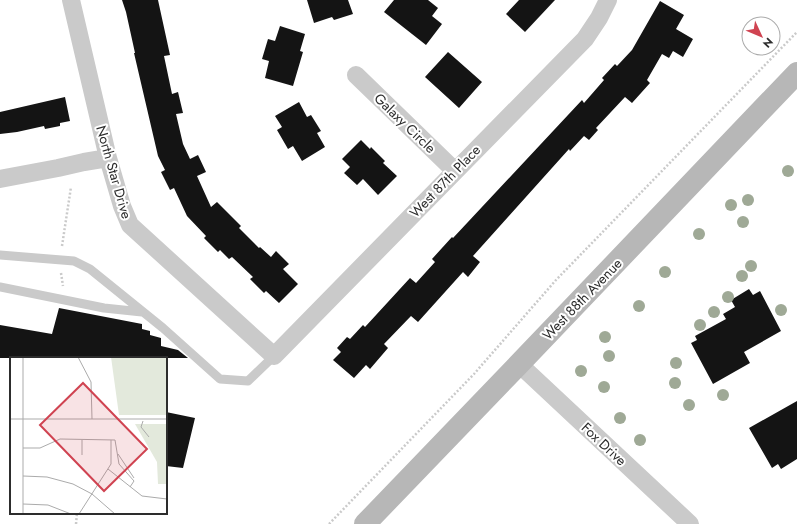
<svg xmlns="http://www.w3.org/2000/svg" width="797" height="524" viewBox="0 0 797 524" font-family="Jost,sans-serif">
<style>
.building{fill:#141414}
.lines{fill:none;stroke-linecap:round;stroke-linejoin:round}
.path{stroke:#cacaca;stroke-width:2.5;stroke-dasharray:2 2;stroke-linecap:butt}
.service{stroke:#cacaca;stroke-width:9}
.minor{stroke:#cacaca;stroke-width:18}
.secondary{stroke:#b7b7b7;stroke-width:22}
.tree{fill:#9fa996}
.labels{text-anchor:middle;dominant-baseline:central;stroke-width:4;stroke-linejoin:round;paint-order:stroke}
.street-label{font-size:14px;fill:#2d2d2d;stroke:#fff}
.inset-road{fill:none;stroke:#ababab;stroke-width:1}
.view{fill:#d04351;fill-opacity:0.15;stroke:#d04351;stroke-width:2}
.inset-edge{fill:none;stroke:#2d2d2d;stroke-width:2}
</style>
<rect width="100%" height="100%" fill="#fff"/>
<path class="building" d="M 122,0 L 158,0 L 170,55 L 164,56 L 172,94 L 178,92 L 183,113 L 176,114 L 183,144 L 190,159 L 198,155 L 206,172 L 197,176 L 211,207 L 217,202 L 241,226 L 239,228 L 259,248 L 260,247 L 271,257 L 276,251 L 289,264 L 283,269 L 298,284 L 279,303 L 266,291 L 264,293 L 250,279 L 253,277 L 232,257 L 229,259 L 220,250 L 218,252 L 204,238 L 206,236 L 187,216 L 174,188 L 170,190 L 161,172 L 165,170 L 158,156 L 134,53 L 135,53 L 126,12 Z
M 307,0 L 348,0 L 353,14 L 334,20 L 332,17 L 314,23 Z
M 394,0 L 428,0 L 438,8 L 432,16 L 442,24 L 426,45 L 384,12 Z
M 519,0 L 555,0 L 525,32 L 506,14 Z
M 660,1 L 684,15 L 676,29 L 693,39 L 683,57 L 673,51 L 669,58 L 662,54 L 647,80 L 650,83 L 632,103 L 625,97 L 596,128 L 598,130 L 589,140 L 584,136 L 570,151 L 569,149 L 473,256 L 480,262 L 468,277 L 463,272 L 418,322 L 411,316 L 384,344 L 388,348 L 370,369 L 366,365 L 354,378 L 333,360 L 341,352 L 337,348 L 347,337 L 350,339 L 363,325 L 365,327 L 410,278 L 416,283 L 435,262 L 432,259 L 452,237 L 453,238 L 582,100 L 584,103 L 604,80 L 602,78 L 615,64 L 617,66 L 632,50 Z
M 280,26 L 305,34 L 300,51 L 303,52 L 293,86 L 265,78 L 269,61 L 262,59 L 268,39 L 275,41 Z
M 448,52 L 482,82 L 459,108 L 425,77 Z
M 65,97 L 70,121 L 60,123 L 60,126 L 45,129 L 44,126 L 17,132 L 0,134 L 0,112 Z
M 299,102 L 307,117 L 311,115 L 321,131 L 317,133 L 325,147 L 302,161 L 293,146 L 288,149 L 277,130 L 282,127 L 275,116 Z
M 361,140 L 370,149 L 371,147 L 385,161 L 383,163 L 397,176 L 378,195 L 363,179 L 357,185 L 344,173 L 350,167 L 342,159 Z
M 749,289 L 753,295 L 760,291 L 781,331 L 744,352 L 750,363 L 713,384 L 691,343 L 697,340 L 695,336 L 726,319 L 723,314 L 735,307 L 731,300 Z
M 59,308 L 142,324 L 142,329 L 150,331 L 150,335 L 161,338 L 161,346 L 178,350 L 188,358 L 0,358 L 0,325 L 52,334 Z
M 797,401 L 797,459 L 781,469 L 778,464 L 772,468 L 749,428 Z
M 166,412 L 195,418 L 183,468 L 166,466 Z"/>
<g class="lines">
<path class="path" d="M 62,246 L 71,187
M 61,273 L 63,286
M 76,524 L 77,513
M 329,524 L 474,374 L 556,280 L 797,32"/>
<path class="service" d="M 0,255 L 74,261 L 90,269 L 163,328 L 220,379 L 248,381 L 274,356
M 0,287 L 104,308 L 142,312"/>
<path class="minor" d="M 71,0 L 108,158 L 122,206 L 130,225 L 274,356 L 585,39 L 599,18 L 608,0
M 356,75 L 455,171
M 0,179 L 58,168 L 84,162 L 108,158
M 519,364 L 690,524"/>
<path class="secondary" d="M 365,524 L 519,364 L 797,73"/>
</g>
<g class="tree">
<circle cx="788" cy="171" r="6"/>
<circle cx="748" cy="200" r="6"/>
<circle cx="731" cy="205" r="6"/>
<circle cx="743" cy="222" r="6"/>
<circle cx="699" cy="234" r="6"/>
<circle cx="751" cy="266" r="6"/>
<circle cx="665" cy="272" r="6"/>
<circle cx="742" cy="276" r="6"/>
<circle cx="728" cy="297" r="6"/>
<circle cx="639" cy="306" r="6"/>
<circle cx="781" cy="310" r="6"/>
<circle cx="714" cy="312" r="6"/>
<circle cx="700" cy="325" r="6"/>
<circle cx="605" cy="337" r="6"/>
<circle cx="609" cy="356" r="6"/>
<circle cx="676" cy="363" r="6"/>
<circle cx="581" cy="371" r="6"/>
<circle cx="675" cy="383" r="6"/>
<circle cx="604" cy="387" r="6"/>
<circle cx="723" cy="395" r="6"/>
<circle cx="689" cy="405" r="6"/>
<circle cx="620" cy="418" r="6"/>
<circle cx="640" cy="440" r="6"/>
</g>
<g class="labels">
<g class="street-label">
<text transform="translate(405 123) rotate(44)">Galaxy Circle</text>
<text transform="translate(114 172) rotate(74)">North Star Drive</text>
<text transform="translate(445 181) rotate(-46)">West 87th Place</text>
<text transform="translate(582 299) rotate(-46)">West 88th Avenue</text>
<text transform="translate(604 444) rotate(43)">Fox Drive</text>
</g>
</g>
<g transform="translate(10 357)">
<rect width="157" height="157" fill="#fff"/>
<path d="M 101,0 L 157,0 L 157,58 L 109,58 ZM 125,67 L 157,67 L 157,127 L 148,127 L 147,105 Z" fill="#e3e9dc"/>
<path class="inset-road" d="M 68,0 L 81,25 L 82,62M 0,62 L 157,62M 133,64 L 131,70 L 139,80M 13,91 L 30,91 L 50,82 L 105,83 L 109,107 L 124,124 L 120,130M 108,97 L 124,121M 72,98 L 72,83M 98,112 L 132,139 L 157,142M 13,119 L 37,120 L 63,127 L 82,137 L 105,157M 13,147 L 38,148 L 61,157M 13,157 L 13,0M 69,157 L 101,107 L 101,83"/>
<path class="view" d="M 73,26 L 137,92 L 94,134 L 30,68 Z"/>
<rect width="157" height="157" class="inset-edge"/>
</g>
<g transform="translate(761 36) rotate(134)"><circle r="19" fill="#ffffff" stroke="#ababab"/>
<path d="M0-3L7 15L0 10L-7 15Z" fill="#d04351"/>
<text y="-6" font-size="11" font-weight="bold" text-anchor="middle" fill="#2d2d2d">N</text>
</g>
</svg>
